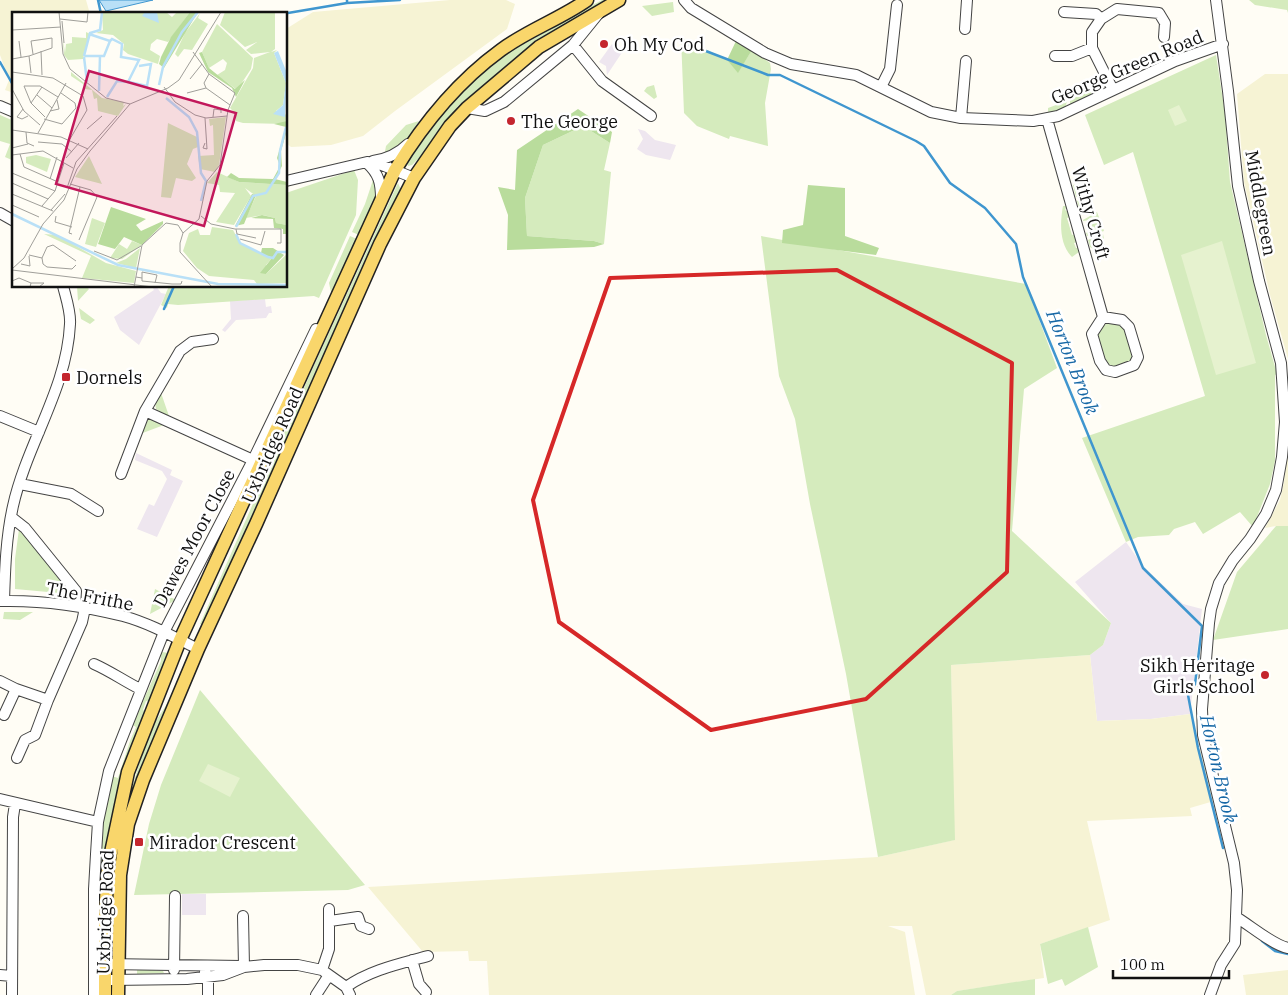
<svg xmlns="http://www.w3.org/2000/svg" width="1288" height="995" viewBox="0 0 1288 995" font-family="'IBM Plex Serif',serif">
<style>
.industrial{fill:#eee6ef}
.farmland{fill:#f6f3d4}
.green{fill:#d5ebbd}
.forest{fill:#b9dc9c}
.pitch{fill:#e6f2cf}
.water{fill:#b9e0f7;stroke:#3f96cf}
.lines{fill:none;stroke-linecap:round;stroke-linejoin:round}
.stream{stroke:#3f96cf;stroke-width:2.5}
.minor-casing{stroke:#444;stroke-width:12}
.major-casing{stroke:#222;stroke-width:15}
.minor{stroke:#fff;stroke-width:10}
.major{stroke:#f9d66b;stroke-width:12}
.marked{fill:none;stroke:#d62828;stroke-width:4;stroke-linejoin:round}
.poi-dot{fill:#c4262e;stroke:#fff;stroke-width:2}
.labels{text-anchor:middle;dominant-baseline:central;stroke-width:5;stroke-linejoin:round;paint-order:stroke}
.poi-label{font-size:18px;fill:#111;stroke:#fff;text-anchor:start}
.street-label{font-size:18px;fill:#111;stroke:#fff}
.water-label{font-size:19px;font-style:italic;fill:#1768a6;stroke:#fff}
.inset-river{fill:none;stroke:#b9e0f7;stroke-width:2.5}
.inset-road{fill:none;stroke:#a09f9a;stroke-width:1}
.view{fill:#c2185b;fill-opacity:0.15;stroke:#c2185b;stroke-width:2.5}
.inset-edge{fill:none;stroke:#111;stroke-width:2.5}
</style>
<rect width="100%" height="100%" fill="#fffdf5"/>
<path class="industrial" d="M 612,44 L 623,51 L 607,75 L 606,66 L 599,62 Z
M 638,129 L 645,131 L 655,140 L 676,145 L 671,158 L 670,160 L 646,155 L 637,149 L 643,139 Z
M 152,286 L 156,286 L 161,293 L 166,294 L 139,345 L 120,330 L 114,317 L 154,290 Z
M 265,299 L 266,307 L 271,306 L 272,313 L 269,313 L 266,318 L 236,320 L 225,332 L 222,330 L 231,319 L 230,301 Z
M 136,453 L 172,470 L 170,475 L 183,481 L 157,537 L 137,529 L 149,504 L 154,506 L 167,479 L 162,471 L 135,460 Z
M 1126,542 L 1143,566 L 1183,604 L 1202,609 L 1190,714 L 1151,719 L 1097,721 L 1090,655 L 1103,645 L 1111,623 L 1075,582 Z
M 182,894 L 206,894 L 206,915 L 182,915 Z"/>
<path class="farmland" d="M 0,0 L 86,0 L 90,14 L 14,14 L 14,93 L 5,90 L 9,80 L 0,55 Z
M 450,0 L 506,0 L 515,4 L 507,29 L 395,111 L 363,136 L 331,145 L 291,147 L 286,143 L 286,29 L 313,12 Z
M 1265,74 L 1288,74 L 1288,359 L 1270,295 L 1244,182 L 1237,94 Z
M 1288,445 L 1288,526 L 1276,526 L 1265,528 L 1280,500 L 1284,482 Z
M 1090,655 L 1097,721 L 1151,719 L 1190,714 L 1197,745 L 1201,752 L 1214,801 L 1190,808 L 1192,816 L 1087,821 L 1110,920 L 1040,944 L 1044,978 L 957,991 L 951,995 L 926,995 L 912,926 L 888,926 L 905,932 L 915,995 L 489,995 L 487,961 L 469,961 L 468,951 L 423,952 L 368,887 L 878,857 L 954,840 L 951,665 Z
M 1288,970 L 1288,995 L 1246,995 L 1243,975 Z"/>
<path class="green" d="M 602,0 L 611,0 L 543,38 L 519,55 L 458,106 L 419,158 L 412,165 L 408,166 L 407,163 C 413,152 421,143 429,132 C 460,91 495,56 541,31 C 561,19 582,11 602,0 Z
M 1249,0 L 1288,0 L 1288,13 L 1287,10 L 1255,5 Z
M 673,2 L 674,12 L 652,16 L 642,6 Z
M 681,37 L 727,60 L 738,72 L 752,50 L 770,63 L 771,69 L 765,103 L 768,146 L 730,136 L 729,139 L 697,126 L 684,113 Z
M 1216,55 L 1225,113 L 1230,182 L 1266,335 L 1277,374 L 1275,375 L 1275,461 L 1270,484 L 1253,527 L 1240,512 L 1203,534 L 1195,522 L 1174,529 L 1169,535 L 1138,537 L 1126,542 L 1082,438 L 1205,396 L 1133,152 L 1104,165 L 1085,115 Z
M 654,85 L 657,97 L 654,99 L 644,91 L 647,87 Z
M 1090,91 L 1092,95 L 1070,107 L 1070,99 Z
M 1067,101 L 1065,109 L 1051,114 L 1048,113 L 1048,108 Z
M 0,115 L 14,121 L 14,161 L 5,157 L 10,144 L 0,141 Z
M 419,121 L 403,145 L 384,157 L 386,146 L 406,125 Z
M 583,126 L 610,143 L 604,170 L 611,172 L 604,244 L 594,241 L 527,236 L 525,198 L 543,145 Z
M 354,170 L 358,180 L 356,215 L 319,298 L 314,296 L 178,305 L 168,304 L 167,308 L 161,305 L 169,286 L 286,286 L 286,193 Z
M 375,174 L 377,195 L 359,235 L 352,232 L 365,204 Z
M 398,183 L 402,192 L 245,536 L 202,625 L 200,624 L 311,372 Z
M 1080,183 L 1087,194 L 1076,197 L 1073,185 Z
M 1088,197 L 1093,204 L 1080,210 L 1077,201 Z
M 1063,206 L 1071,206 L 1065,209 L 1066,211 L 1072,210 L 1074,216 L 1067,218 L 1072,235 L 1079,233 L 1081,241 L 1074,243 L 1076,248 L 1082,247 L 1083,249 L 1072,257 C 1059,244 1060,222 1063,206 Z
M 1097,212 L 1104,231 L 1087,236 L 1086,233 L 1093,230 L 1090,220 L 1083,221 L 1083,220 Z
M 1103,234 L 1105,245 L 1095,250 L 1090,247 L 1088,240 Z
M 350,236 L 357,239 L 332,297 L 329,283 Z
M 761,236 L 1026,284 L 1057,368 L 1024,389 L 1012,531 L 1111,623 L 1103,645 L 1090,655 L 951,665 L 955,840 L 878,857 L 846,674 L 810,504 L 795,419 L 779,376 Z
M 77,286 L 86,286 L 89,289 L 78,301 Z
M 79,308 L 95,320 L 90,324 L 81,319 Z
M 1116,320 L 1121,321 L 1136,352 L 1131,364 L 1112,368 L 1105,363 L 1097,333 L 1102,326 Z
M 160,390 L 169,416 L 168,417 L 156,409 L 155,402 Z
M 152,418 L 164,425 L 140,434 L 147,420 Z
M 1276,526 L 1288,526 L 1288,629 L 1213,640 L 1237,572 Z
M 19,529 L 69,588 L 70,594 L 15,589 L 15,559 Z
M 155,589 L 176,600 L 150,614 Z
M 4,612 L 33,612 L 20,620 L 3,619 Z
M 161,652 L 171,653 L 150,702 L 146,701 L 143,710 L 145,711 L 126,778 L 99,975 L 100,860 L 104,814 L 112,776 L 118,778 L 130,741 L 136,727 L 131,724 L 136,717 L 161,661 Z
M 185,670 L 136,795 L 130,794 L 142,755 L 155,722 L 165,707 Z
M 200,690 L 365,885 L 348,890 L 134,895 L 149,824 L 161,785 Z
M 1088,927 L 1098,967 L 1065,986 L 1062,979 L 1048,984 L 1040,944 Z
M 137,969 L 163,971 L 164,973 L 137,974 Z
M 1035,979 L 1035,995 L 951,995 L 957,991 Z"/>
<path class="forest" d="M 736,41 L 752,50 L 738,73 L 727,60 Z
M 578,109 L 612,132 L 610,143 L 583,126 L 543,145 L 525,198 L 527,236 L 594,241 L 604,244 L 594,247 L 507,250 L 508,215 L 498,187 L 515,190 L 517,150 Z
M 808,185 L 845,188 L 845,236 L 879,248 L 876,255 L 782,243 L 783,230 L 803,225 Z"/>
<path class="pitch" d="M 1179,105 L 1187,121 L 1175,126 L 1168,110 Z
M 1222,241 L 1256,363 L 1216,375 L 1181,255 Z
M 208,764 L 240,778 L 230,797 L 199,781 Z"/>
<path class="water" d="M 99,0 L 153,0 L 106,11 Z"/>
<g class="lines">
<path class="stream" d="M 98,0 L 101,14
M 347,3 L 400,0
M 282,14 L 347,3 L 347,0
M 685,43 L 768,75 L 780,75 L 916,141 L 924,146 L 950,183 L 985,208 L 1016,244 L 1023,277 L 1143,568 L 1202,626 L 1195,684 L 1188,695 L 1198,748 L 1223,848
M 0,62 L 13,85 L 14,96
M 164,309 L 174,286
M 1262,941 L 1275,951 L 1288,954"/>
<g class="minor-casing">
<path id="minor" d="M 684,0 L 691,8 L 765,53 L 791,64 L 856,75 L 931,112 L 961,118 L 1033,121 L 1058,116 L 1175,61 L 1223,44
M 1064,12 L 1096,14 L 1101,19
M 965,29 L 967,0
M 573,45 L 602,81 L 651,116
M 1055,56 L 1072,56 L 1092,48
M 881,87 L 890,69 L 897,5
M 1113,90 L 1092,48 L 1092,32 L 1101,19 L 1117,9 L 1159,13 L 1165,23 L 1164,37
M 0,106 L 14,112
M 467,108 L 485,111 L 504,102 L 573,45 L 599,13
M 961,118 L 966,61
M 1047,119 L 1103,317 L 1122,320 L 1129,327 L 1138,357 L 1134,365 L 1115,372 L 1106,370 L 1100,361 L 1092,334 L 1103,317
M 373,161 C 387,159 398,154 408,144
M 367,163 C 379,174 381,183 381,199
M 286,181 L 367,162 L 382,165 L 414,178
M 0,213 L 14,221
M 145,411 L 253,460
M 0,416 L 39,432
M 121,474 L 145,411 L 180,351 L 192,342 L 213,339
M 20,484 L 71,494 L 98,511
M 11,517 L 25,528 L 76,591 L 75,606
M 0,601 C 40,600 84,606 123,616 C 149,623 174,637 198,649
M 4,601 C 5,569 6,537 13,506 C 27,443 67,389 70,324 C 71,312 66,298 63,286
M 94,664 C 110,671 124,681 140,689
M 0,681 L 16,689 L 48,700
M 4,715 L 16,689
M 17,758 L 25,740 L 35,735 L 48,700 L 82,622 L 85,608
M 0,799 L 98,822
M 243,916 L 244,967
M 1236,917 C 1251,926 1273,945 1288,948
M 330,921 L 358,917 L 361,926 L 369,929
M 412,960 L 419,984 L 426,992
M 106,964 L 241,966
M 174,970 L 175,896
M 322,970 L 329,949 L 329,909
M 205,972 L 208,977 L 208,995
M 0,975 L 12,976
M 111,980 L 187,979 L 223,975 L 244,967 L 264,965 L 298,965 L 322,970 L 346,987 L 350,995
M 346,987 C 370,970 399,964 428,956
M 12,995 L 13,817 L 15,804
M 94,995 L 94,889 L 96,854 L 98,822 L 109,771 L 164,632 L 253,460 L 316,329
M 316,995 L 329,975
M 1210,995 L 1221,965 L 1235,943 L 1237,890 L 1234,863 L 1203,735 L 1202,709 L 1209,623 L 1211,609 L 1219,583 L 1233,560 L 1250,539 L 1266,514 L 1276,490 L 1282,457 L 1285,422 L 1281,363 L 1259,281 L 1238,186 L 1228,91 L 1216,0"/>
</g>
<g class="major-casing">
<path id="major" d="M 105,995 L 105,916 L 108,867 L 128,772 L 180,640 L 395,170 C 423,124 457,82 501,50 C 528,30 560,19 587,0
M 118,995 L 120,875 L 128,824 L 143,780 L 198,649 L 256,524 L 380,244 L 414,178 L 450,126 L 467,108 L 539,47 L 619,0"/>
</g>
<use href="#minor" class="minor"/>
<use href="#major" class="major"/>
</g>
<path class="marked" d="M 837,270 L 1012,363 L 1007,572 L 866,699 L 711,730 L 559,622 L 533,500 L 610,278 Z"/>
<g class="poi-dot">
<circle cx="604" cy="44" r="5"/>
<circle cx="511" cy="121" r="5"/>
<rect x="61" y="372" width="10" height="10" rx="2.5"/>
<circle cx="1265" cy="675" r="5"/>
<rect x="134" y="837" width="10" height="10" rx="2.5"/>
</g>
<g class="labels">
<g class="poi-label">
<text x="614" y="44">Oh My Cod</text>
<text x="521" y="121">The George</text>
<text x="76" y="377">Dornels</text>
<text x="1255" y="665" text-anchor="end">Sikh Heritage<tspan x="1255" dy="21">Girls School</tspan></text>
<text x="149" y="842">Mirador Crescent</text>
</g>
<g class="street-label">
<text transform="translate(1127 67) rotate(-23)">George Green Road</text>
<text transform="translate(1261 203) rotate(80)">Middlegreen</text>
<text transform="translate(1091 213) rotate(74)">Withy Croft</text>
<text transform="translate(272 445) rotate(-66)">Uxbridge Road</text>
<text transform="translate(194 538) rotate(-62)">Dawes Moor Close</text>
<text transform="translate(90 596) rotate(11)">The Frithe</text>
<text transform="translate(105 912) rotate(-88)">Uxbridge Road</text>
</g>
<g class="water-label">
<text transform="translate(1073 362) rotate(68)">Horton Brook</text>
<text transform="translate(1219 769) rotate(77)">Horton Brook</text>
</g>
</g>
<g transform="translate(12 12)">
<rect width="275" height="275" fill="#fffdf5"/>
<path d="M 90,0 L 154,0 L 160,5 L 165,0 L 178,0 L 156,30 L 145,27 L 139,32 L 138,38 L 148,44 L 146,52 L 116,42 L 111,38 L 112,32 L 101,23 L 84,21 L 91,18 ZM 213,0 L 263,0 L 263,37 L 259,40 L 265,38 L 262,41 L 274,71 L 271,93 L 264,99 L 275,103 L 273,112 L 231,111 L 224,109 L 224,102 L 218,96 L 241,56 L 242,46 L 258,40 L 239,42 L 234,38 L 245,30 L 233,35 L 208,13 ZM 188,1 L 186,6 L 196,12 L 180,38 L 172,37 L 166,45 L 163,42 L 173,21 ZM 205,12 L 241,46 L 239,57 L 225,78 L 205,63 L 213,58 L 215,51 L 211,47 L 197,56 L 190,40 ZM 74,20 L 78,22 L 71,47 L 56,48 L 52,43 L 51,27 L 53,41 L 54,32 L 60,31 L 60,25 L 74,26 ZM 59,60 L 90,86 L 112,90 L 111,94 L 114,92 L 106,104 L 86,99 L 85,86 L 82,87 L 80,78 L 73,77 L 71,72 L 59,64 ZM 214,105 L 207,153 L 203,160 L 188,157 L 186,144 L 202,143 L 201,113 L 198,114 L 197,107 ZM 156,111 L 185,125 L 186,135 L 181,137 L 175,152 L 184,166 L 180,169 L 164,166 L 159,186 L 149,185 ZM 24,143 L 39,147 L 35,160 L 14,151 L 14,145 ZM 77,144 L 90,172 L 63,165 ZM 205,160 L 227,170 L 275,173 L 275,213 L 264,211 L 263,206 L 251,203 L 234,206 L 244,184 L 233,176 L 239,184 L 222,213 L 204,210 L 223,181 L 208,180 L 207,173 L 195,171 ZM 80,206 L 93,211 L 84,235 L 73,232 ZM 200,215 L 221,218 L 228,231 L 260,246 L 254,253 L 254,262 L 275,242 L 275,271 L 245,272 L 242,268 L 197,264 L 185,256 L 171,239 L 177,221 L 186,217 L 188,223 L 198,223 ZM 32,222 L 45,223 L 94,251 L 124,259 L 122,271 L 70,266 L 79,244 ZM 120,229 L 130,233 L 110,247 L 98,246 L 107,232 L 115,237 ZM 128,236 L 124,256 L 104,251 L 114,247 Z" fill="#d5ebbd"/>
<path d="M 178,0 L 186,0 L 152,56 L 147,52 L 149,45 L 159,25 ZM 190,40 L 197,56 L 223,77 L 233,68 L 224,85 L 220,76 L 196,60 L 187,41 ZM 275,109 L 275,118 L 269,139 L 270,154 L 263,167 L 275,170 L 275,173 L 227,170 L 215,165 L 219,161 L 227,166 L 261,167 L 268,154 L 265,146 L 274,115 L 262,112 ZM 240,182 L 244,183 L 232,212 L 223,214 ZM 99,195 L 134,207 L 124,213 L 129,219 L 151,209 L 151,212 L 130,233 L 112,225 L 103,237 L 86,232 ZM 250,203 L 263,206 L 264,211 L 275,213 L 275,222 L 271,222 L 271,217 L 262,216 L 261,207 L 239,206 ZM 250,236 L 261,236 L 272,243 L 254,262 L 248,261 L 260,246 L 249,241 Z" fill="#b9dc9c"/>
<path d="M 133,0 L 145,0 L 147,11 L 130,4 ZM 266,39 L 275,61 L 273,105 L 261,102 L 271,93 L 274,71 L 262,41 Z" fill="#b9e0f7"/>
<path class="inset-river" d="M 77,22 L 98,29 L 92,44 L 88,44 L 87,79M 72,44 L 78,21 L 88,18 L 90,0M 72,44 L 88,44M 72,45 L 75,70M 117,70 L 135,74 L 139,52 L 127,54M 147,73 L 151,55 L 170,20 L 186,0M 95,85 L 105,69 L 116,70 L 127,48 L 109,45 L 110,32 L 100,27 L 98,29M 154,86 L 177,105 L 185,120 L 189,161 L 194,169 L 189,189M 0,202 L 106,253 L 206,272 L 275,273M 224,215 L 241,184 L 254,181 L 267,161 L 268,139 L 274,115M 224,222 L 228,231 L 256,245 L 261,246 L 265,240 L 275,240"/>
<path class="inset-road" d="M 47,0 L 51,42 L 58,57 L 94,86 L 118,92M 48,7 L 75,10 L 76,0M 50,9 L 52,31M 0,18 L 49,15M 7,29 L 9,45M 29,39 L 30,63M 181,40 L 197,62 L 223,81 L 216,98 L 208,153 L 195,169 L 187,207 L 171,221 L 168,231 L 168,240 L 200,275M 17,44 L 19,61M 0,47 L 17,44 L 40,36 L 40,26 L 19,29 L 21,42M 0,60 L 41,66 L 71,84 L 75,98 L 58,127M 197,62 L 192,71 L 194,76 L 218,93M 178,67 L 190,52M 152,75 L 163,90 L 183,103 L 194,106 L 215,104M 0,77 L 12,99 L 28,113M 175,81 L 194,76M 25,83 L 40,96M 19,91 L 30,75M 11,97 L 5,105 L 10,107 L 16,104M 38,99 L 47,97 L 45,88M 33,105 L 19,91 L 12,74 L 28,74 L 46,85M 201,105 L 202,97 L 209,98 L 209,101M 32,107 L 50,112 L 64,96 L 63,91 L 49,81M 75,117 L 90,104M 0,118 L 49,125 L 76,137M 14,120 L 15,131 L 22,134M 26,121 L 54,71M 26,130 L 50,132 L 60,140M 193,131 L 191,136 L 195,137 L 193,106M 0,136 L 16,132M 8,142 L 12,155 L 46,170M 0,143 L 31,139 L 61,156M 54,146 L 67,131M 0,161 L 43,179M 38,167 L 45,145M 0,171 L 36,187M 58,172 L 79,178 L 85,185 L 67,228M 55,176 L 64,150 L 105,104M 0,182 L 41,199M 0,193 L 27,205M 30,194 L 43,179 L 52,151M 39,198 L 53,182M 44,204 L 43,210 L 60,215M 189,204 L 199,212 L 223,217 L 269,217 L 269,231 L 265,231M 224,217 L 225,222 L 244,226M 60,222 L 57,221 L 68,175M 228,227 L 249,233 L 253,219M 82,239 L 105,248 L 129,234M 17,243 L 30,246 L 35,235 L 41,233 L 64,249M 30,246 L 31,252 L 35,255 L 60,257 L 64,253M 9,252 L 18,254 L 17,244M 0,257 L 12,246 L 31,212 L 52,188 L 65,157 L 78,139 L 118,92 L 156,76 L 167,68 L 209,0M 0,258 L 141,275M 124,265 L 130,266 L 130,269 L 160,272 L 169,272 L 170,269M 130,266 L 130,260 L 145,263 L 143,271M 0,269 L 7,266 L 19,271 L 18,275M 19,271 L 32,271 L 27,275M 122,275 L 130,233 L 154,211 L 166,213 L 171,221"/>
<path class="view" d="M 77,59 L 224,101 L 192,214 L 44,172 Z"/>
<rect width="275" height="275" class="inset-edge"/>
</g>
<path d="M1113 970v8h116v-8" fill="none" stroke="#111111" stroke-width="2.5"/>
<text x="1120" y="970" font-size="15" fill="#111111" stroke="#ffffff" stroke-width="4" paint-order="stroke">100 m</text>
</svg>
